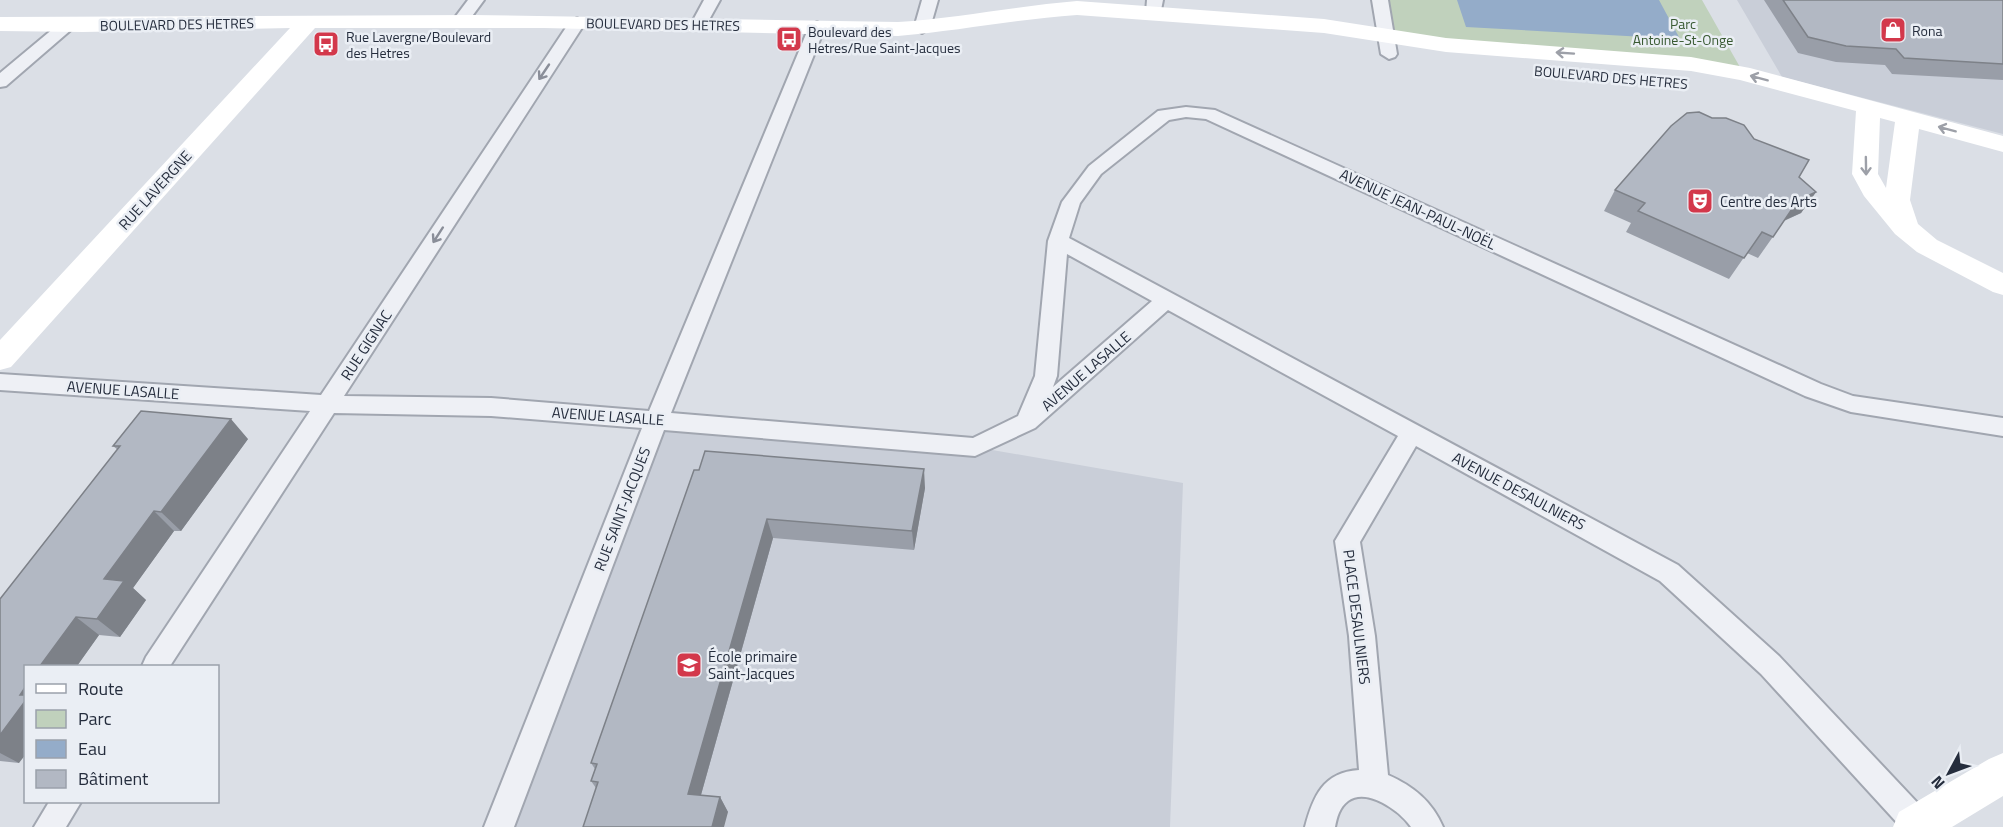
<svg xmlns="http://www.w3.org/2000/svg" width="2003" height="827" viewBox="0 0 2003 827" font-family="'Titillium Web',sans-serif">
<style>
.built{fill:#c9ced8}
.green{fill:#c0d1bc}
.water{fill:#94acc9}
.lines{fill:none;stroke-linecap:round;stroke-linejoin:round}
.street-casing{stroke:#a1a6b0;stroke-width:4}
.street{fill:#eef0f5;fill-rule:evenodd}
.secondary{fill:#fff;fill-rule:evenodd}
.wall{fill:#999ea8}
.shaded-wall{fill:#7d8188}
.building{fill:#b2b8c3;stroke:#7d8188;stroke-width:1.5}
.oneway{stroke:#9da0a8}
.oneway2{stroke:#8a8e99}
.labels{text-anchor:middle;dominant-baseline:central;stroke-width:5;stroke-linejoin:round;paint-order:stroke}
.far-park-label{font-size:14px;fill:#385931;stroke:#eaeef4}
.far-street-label{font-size:14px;fill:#252d3d;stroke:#eaeef4}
.far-poi-label{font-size:14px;fill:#252d3d;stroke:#eaeef4;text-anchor:start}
.street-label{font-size:15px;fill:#252d3d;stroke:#eaeef4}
.poi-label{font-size:15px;fill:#252d3d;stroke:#eaeef4;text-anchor:start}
</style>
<rect width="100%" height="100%" fill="#dbdfe6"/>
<path class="built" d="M 1737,0 L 2003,0 L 2003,134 L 1782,77 Z
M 657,419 L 975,447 L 1183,483 L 1170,827 L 497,827 Z"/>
<path class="green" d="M 1380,0 L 1702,0 L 1741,69 L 1386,37 Z"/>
<path class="water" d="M 1457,0 L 1659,0 L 1680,39 L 1466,27 Z"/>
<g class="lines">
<g class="street-casing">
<path id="street" d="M 468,0 L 484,0 L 467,23 L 455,23 L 453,20 Z
M 704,0 L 720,0 L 705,27 L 693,27 L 691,24 Z
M 922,0 L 938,0 L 930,28 L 922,33 L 914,28 Z
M 1147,0 L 1163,0 L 1160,15 L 1148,15 L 1146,12 Z
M 1372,0 L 1388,0 L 1397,54 L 1395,57 L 1389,59 L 1381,54 Z
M 577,18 L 585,23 L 344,396 L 491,398 L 649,411 L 809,27 L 817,22 L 825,27 L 671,413 L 973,438 L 1018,416 L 1035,376 L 1048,241 L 1062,202 L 1089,166 L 1158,111 L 1186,107 L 1215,110 L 1821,384 L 1853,396 L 2003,418 L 2003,436 L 1851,412 L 1805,396 L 1206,119 L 1186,117 L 1169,120 L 1101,174 L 1080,203 L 1069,238 L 1678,565 L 1779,656 L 1928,814 L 1933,824 L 1932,827 L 1901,827 L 1761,674 L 1660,581 L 1416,446 L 1360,542 L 1375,636 L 1388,775 C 1413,786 1432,801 1443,827 L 1411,827 C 1400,811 1367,787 1348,801 C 1339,808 1337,817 1335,827 L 1305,827 C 1313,797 1323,772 1359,770 L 1349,636 L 1335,541 L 1398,436 L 1168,310 L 1035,428 L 975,456 L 664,430 L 514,827 L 484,827 L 642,428 L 491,416 L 334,413 L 170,666 L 142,666 L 146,657 L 310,411 L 0,390 L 0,374 L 321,395 L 569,23 ZM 1067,254 L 1152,301 L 1053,387 L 1057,376 Z
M 66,21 L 72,23 L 74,26 L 72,29 L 6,86 L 0,87 L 0,73 L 60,23 Z
M 49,802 L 81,802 L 66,827 L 34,827 Z"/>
</g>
<use href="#street" class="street"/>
<path class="secondary" d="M 1077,1 L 1324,19 L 1446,38 L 1691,57 L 1750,68 L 2003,136 L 2003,152 L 1919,129 L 1910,200 L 1918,224 L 1937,240 L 2003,273 L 2003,295 L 1993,292 L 1917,252 L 1895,234 L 1864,196 L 1852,174 L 1856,111 L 1740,80 L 1691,71 L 1446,52 L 1324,33 L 1077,15 C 1017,19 958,31 898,36 L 544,28 L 315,28 L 11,367 L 0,370 L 0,340 L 290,28 L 83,32 L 0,31 L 0,17 L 473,15 L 898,22 C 958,18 1017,6 1077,1 ZM 1880,118 L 1895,122 L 1886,188 L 1878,174 Z
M 2003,753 L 2003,796 L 1952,827 L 1893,827 L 1899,812 L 1989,759 Z"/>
</g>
<path class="wall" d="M 1764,0 L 2003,0 L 2003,80 L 1892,74 L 1885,65 L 1836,62 L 1798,53 Z
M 1754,139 L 1816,192 L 1801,213 L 1784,221 L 1758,258 L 1747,253 L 1729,279 L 1626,232 L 1631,223 L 1604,211 L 1615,190 Z
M 248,439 L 181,531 L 174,531 L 133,588 L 146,600 L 120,637 L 99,635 L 77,666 L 26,666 L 19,763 L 0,761 L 0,599 L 118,450 L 113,446 Z
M 694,470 L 925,488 L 914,550 L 773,538 L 701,795 L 720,797 L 728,812 L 596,788 L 591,781 L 595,769 L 591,763 Z"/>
<path class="shaded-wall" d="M 1816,192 L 1801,213 L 1783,221 L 1798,200 Z
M 231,419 L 248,439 L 181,531 L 161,512 Z
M 924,469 L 925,488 L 914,550 L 912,531 Z
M 154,511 L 174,531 L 133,588 L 146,600 L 120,637 L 97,619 L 104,579 Z
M 767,519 L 773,538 L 697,809 L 688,794 Z
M 76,617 L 99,635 L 77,666 L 40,666 Z
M 26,686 L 26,698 L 20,695 Z
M 26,700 L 26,754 L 19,763 L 0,753 L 0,735 Z
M 720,797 L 728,812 L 724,827 L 712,827 Z"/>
<path class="building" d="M 1783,0 L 2003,0 L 2003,64 L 1904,58 L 1896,49 L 1846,46 L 1808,37 Z
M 1699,112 L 1712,118 L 1726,118 L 1744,125 L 1754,139 L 1809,160 L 1799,177 L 1816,192 L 1798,200 L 1773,237 L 1762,232 L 1744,258 L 1638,211 L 1645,203 L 1615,190 L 1671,126 L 1687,113 Z
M 141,411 L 231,419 L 161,512 L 154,511 L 104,579 L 124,581 L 97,619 L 76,617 L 40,666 L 26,666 L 26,686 L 20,695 L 26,695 L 26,700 L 0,735 L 0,599 L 120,446 L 113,446 Z
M 705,451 L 924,469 L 912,531 L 767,519 L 688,794 L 720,797 L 712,827 L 583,827 L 598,782 L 591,781 L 597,764 L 591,763 L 694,470 L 699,470 Z"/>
<defs><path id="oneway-shaft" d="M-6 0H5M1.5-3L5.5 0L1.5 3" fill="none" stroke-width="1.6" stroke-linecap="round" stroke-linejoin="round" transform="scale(1.5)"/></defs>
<g class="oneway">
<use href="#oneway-shaft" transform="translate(1565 53) rotate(-176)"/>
<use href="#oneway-shaft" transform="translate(1759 78) rotate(-165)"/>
<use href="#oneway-shaft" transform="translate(1947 129) rotate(-165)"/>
<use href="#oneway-shaft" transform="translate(1866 166) rotate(89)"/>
</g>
<g class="oneway2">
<use href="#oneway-shaft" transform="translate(544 72) rotate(124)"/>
<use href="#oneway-shaft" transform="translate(438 235) rotate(123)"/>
</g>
<defs>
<g id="shop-square" transform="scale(1.35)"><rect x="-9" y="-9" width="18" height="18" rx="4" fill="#d3384b" stroke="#eaeef4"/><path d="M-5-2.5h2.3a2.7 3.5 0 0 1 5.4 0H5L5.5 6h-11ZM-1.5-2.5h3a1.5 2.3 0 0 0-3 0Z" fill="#fff"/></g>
<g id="bus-square" transform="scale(1.35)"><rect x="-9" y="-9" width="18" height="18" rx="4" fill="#d3384b" stroke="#eaeef4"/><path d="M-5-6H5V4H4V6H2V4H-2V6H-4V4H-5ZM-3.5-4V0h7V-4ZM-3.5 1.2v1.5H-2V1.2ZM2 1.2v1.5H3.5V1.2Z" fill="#fff"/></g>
<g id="theatre-square" transform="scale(1.35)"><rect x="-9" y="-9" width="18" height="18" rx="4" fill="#d3384b" stroke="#eaeef4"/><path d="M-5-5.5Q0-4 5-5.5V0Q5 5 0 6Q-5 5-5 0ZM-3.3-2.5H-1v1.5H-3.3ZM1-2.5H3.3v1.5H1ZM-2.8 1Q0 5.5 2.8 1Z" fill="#fff"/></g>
<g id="school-square" transform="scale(1.35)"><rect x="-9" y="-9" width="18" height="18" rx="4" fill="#d3384b" stroke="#eaeef4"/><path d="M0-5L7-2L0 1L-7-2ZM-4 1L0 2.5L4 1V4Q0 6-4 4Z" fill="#fff"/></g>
</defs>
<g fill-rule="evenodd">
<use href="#shop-square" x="1893" y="30"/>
<use href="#bus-square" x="789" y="39"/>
<use href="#bus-square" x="326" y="44"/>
<use href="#theatre-square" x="1700" y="201"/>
<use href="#school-square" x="689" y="665"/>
</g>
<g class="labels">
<g class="far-park-label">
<text x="1683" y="23">Parc<tspan x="1683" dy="16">Antoine-St-Onge</tspan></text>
</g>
<g class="far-street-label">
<text transform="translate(177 24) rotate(-1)">BOULEVARD DES HETRES</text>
<text transform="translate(663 24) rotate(1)">BOULEVARD DES HETRES</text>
<text transform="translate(1611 77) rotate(5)">BOULEVARD DES HETRES</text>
</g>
<g class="far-poi-label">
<text x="1912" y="30">Rona</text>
<text x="808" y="31">Boulevard des<tspan x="808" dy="16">Hetres/Rue Saint-Jacques</tspan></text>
<text x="346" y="36">Rue Lavergne/Boulevard<tspan x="346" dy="16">des Hetres</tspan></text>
</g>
<g class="street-label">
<text transform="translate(155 190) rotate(-48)">RUE LAVERGNE</text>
<text transform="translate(1418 209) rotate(25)">AVENUE JEAN-PAUL-NOËL</text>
<text transform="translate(366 345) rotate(-57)">RUE GIGNAC</text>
<text transform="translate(1086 371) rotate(-41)">AVENUE LASALLE</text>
<text transform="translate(123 390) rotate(4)">AVENUE LASALLE</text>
<text transform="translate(608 416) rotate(4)">AVENUE LASALLE</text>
<text transform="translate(1519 491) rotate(28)">AVENUE DESAULNIERS</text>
<text transform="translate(622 509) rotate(-69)">RUE SAINT-JACQUES</text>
<text transform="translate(1357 617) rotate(83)">PLACE DESAULNIERS</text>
</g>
<g class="poi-label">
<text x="1720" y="201">Centre des Arts</text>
<text x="708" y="656">École primaire<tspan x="708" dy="17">Saint-Jacques</tspan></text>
</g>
</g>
<rect x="24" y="665" width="195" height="138" fill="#eaeef4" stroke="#9ba1ab" stroke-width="1.5"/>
<rect x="36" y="684" width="30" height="9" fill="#ffffff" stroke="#9ba1ab" stroke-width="1.5"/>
<text x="78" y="695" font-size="18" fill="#252d3d">Route</text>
<rect x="36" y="710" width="30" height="18" fill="#c0d1bc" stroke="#9ba1ab" stroke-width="1.5"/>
<text x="78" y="725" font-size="18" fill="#252d3d">Parc</text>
<rect x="36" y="740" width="30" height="18" fill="#94acc9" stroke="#9ba1ab" stroke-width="1.5"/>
<text x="78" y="755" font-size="18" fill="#252d3d">Eau</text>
<rect x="36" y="770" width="30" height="18" fill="#b2b8c3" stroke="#9ba1ab" stroke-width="1.5"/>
<text x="78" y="785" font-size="18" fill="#252d3d">Bâtiment</text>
<g transform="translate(1949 773) rotate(229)" stroke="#eaeef4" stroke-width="4.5" paint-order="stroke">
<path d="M0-4.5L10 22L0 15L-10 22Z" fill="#252d3d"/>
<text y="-9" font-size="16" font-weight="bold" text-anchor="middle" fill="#252d3d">N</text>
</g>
</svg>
